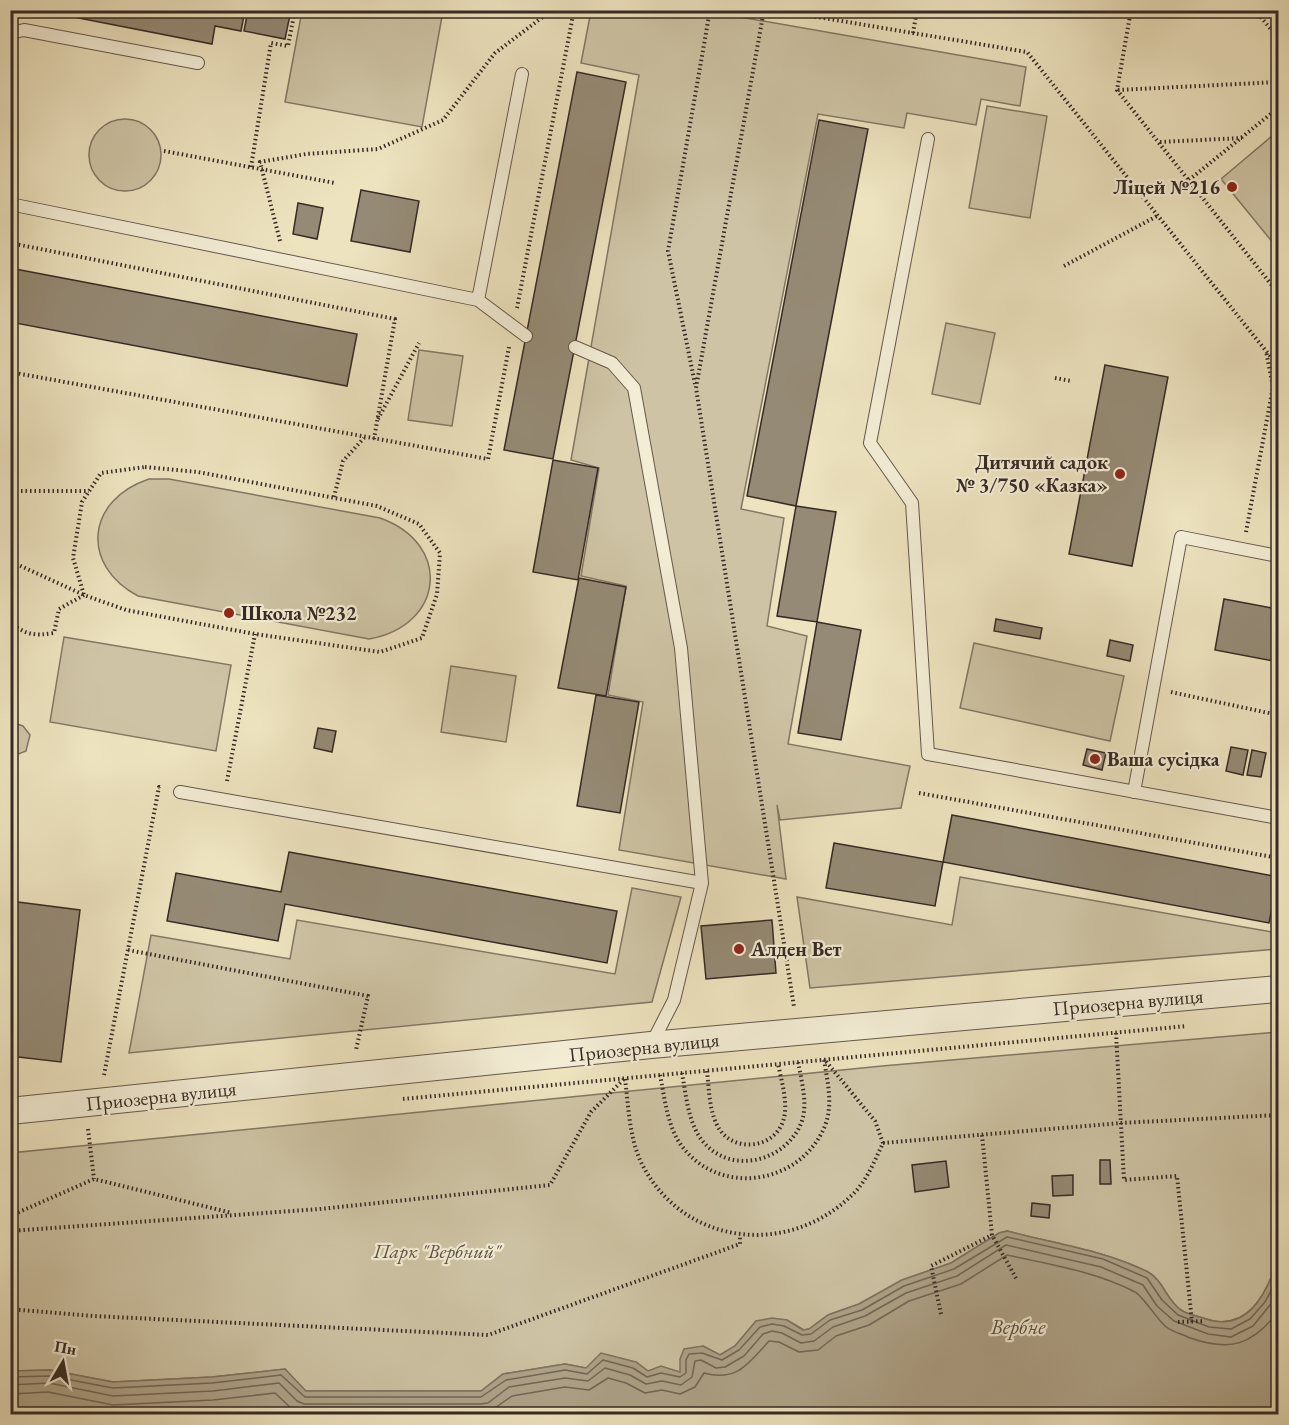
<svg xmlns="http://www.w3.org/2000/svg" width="1289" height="1425" viewBox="0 0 1289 1425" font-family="'EB Garamond',serif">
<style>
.green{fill:#cec4a5;stroke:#827764;stroke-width:1.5}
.water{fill:#afa48a;stroke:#7f7361;stroke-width:1.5}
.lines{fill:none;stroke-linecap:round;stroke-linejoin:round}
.shore{stroke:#726757;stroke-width:1.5}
.building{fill:#958a75;stroke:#362a24;stroke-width:1.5}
.service-casing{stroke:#64584b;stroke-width:14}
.minor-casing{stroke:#64584b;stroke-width:28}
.path{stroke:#362a24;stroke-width:4;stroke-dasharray:1.5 3;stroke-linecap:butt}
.service{stroke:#f3edd5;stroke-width:12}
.minor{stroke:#f3edd5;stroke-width:26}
.poi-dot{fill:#8f2418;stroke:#f3edd5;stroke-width:2}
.labels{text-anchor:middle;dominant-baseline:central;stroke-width:4.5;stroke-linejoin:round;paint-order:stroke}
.poi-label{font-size:20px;font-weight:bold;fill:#362a24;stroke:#f3edd5;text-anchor:start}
.street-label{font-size:20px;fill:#362a24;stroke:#f3edd5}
.park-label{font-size:20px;font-style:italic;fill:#5c5044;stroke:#f3edd5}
.water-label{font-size:21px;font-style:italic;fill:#5a4f43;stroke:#f3edd5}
</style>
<rect width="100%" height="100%" fill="#ede3bf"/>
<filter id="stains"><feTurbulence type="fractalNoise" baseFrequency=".00333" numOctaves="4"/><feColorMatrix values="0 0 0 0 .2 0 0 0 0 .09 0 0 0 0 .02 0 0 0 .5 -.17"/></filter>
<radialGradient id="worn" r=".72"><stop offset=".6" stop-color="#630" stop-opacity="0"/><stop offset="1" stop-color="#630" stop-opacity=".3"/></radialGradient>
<path class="green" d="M 302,11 L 443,11 L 422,127 L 285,102 Z
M 591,11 L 706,11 L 1026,67 L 1020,106 L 981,99 L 976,125 L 907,113 L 904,128 L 818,114 L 741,509 L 784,518 L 767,626 L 807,636 L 788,744 L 910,766 L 901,808 L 780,820 L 777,805 L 786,879 L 619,850 L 643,702 L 608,695 L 626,586 L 581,576 L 599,468 L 571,460 L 639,75 L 581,63 Z
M 987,106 L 1047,116 L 1030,218 L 969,208 Z
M89 155a36 36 0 1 1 72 0a36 36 0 1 1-72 0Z
M 1278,131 L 1278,249 L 1221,179 Z
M 946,323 L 995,333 L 980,404 L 932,394 Z
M 419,350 L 463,356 L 452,426 L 408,420 Z
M 149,479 L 169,479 L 380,518 C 453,544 444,626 369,639 L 138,596 C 80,565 86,500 149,479 Z
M 64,637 L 231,665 L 216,751 L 50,722 Z
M 974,643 L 1124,676 L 1110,741 L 960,708 Z
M 451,666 L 516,676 L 506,742 L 441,732 Z
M 11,722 L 23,726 L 30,735 L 26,751 L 11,757 Z
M 960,877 L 1278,933 L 1278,949 L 810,988 L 797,897 L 952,925 Z
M 632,888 L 681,897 L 652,1002 L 129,1053 L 151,935 L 290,959 L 297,920 L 615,974 Z
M 1278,1032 L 1278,1260 C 1266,1295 1247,1334 1203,1318 C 1196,1316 1187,1314 1181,1310 C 1167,1301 1163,1280 1148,1272 C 1104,1250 1055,1244 1007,1231 L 999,1233 L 951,1263 L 902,1280 L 859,1304 L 828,1315 L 809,1329 L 804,1330 L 787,1320 L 756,1321 L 735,1346 L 720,1355 L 703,1346 L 680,1372 L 648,1371 L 636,1362 L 586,1368 L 565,1364 L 503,1374 L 481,1391 L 305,1391 L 285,1369 L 212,1377 L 113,1382 L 50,1370 L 11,1371 L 10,1153 L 882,1066 Z"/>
<path class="water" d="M 1007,1231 C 1055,1244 1104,1250 1148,1272 C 1163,1280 1167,1301 1181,1310 C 1187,1314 1196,1316 1203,1318 C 1247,1334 1266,1295 1278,1260 L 1278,1414 L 11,1414 L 11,1371 L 50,1370 L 113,1382 L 212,1377 L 285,1369 L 306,1391 L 481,1391 L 503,1374 L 565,1364 L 586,1368 L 601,1353 L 636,1362 L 648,1371 L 661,1366 L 680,1372 L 680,1359 L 684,1349 L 703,1346 L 720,1355 L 735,1346 L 756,1321 L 772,1318 L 787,1320 L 803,1330 L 809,1329 L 828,1315 L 859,1304 L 902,1280 L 951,1263 L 999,1233 Z"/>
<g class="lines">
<path class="shore" d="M 10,1377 L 50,1376 L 113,1388 L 212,1383 L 281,1375 L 305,1397 L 481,1397 L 506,1380 L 565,1370 L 587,1374 L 603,1360 L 633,1368 L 647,1377 L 661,1373 L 680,1377 L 686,1373 L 686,1360 L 689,1354 L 702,1353 L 722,1360 L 739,1350 L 760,1327 L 772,1324 L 784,1326 L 802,1335 L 811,1334 L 830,1320 L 862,1310 L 904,1286 L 954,1269 L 1007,1237 L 1103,1259 L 1147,1278 L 1162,1300 L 1178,1315 L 1209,1327 L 1231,1329 L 1250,1319 L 1265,1302 L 1278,1278
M 10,1385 L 49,1383 L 113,1396 L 213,1391 L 279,1383 L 297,1401 L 304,1404 L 480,1404 L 488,1403 L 509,1387 L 565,1378 L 588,1381 L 605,1368 L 630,1375 L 646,1384 L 662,1381 L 681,1385 L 692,1377 L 695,1361 L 701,1360 L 716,1368 L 725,1367 L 744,1356 L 763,1334 L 772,1331 L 782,1333 L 801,1343 L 814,1341 L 833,1327 L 865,1316 L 906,1293 L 957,1276 L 1006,1245 L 1101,1267 L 1143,1285 L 1157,1306 L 1174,1321 L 1208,1334 L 1231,1337 L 1253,1326 L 1278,1295
M 10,1394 L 48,1392 L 113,1405 L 213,1400 L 275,1393 L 291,1408 L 302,1413 L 480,1413 L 492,1410 L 512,1396 L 565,1387 L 589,1390 L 608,1378 L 626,1383 L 645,1393 L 662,1390 L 680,1394 L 695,1387 L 704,1373 C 737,1382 748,1364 769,1341 L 779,1342 L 799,1352 L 818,1350 L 836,1336 L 869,1325 L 909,1301 L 961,1284 L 1007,1255 C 1049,1264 1097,1272 1135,1292 C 1141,1294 1157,1319 1165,1326 C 1172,1332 1182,1334 1190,1338 C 1231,1352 1252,1345 1278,1312"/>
</g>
<path class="building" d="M 245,10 L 241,31 L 215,26 L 212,44 L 43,11 Z
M 248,10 L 291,10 L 285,39 L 244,31 Z
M 577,72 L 626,82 L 553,459 L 504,450 Z
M 819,120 L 868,129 L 796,506 L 747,496 Z
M 361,190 L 419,201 L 410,252 L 351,241 Z
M 298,203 L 323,208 L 317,239 L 293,234 Z
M 10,268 L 357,334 L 347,386 L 10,322 Z
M 1105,365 L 1168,377 L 1132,566 L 1069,554 Z
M 553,460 L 598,468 L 578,580 L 533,572 Z
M 796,506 L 836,512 L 817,622 L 777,616 Z
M 579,578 L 626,587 L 606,696 L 558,688 Z
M 1224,599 L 1278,609 L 1278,662 L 1215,650 Z
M 996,619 L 1042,628 L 1040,639 L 994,631 Z
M 817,622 L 861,630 L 841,740 L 798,733 Z
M 1110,640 L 1133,645 L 1130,661 L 1107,656 Z
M 596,695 L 639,702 L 620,813 L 577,806 Z
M 318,728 L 336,731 L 332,752 L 314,748 Z
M 1231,747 L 1248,750 L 1243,775 L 1226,771 Z
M 1087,749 L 1106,753 L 1102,770 L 1083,765 Z
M 1252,750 L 1266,753 L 1261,777 L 1247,775 Z
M 952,815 L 1278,877 L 1269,923 L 943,862 Z
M 834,843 L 943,862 L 935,906 L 826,888 Z
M 289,852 L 617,911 L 607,963 L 285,904 L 278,941 L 167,921 L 176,873 L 281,892 Z
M 10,901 L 80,910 L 61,1062 L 10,1056 Z
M 772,920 L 776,973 L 706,979 L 701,926 Z
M 1100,1160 L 1110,1160 L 1111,1184 L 1100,1184 Z
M 946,1161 L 949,1187 L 915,1192 L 912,1165 Z
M 1073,1175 L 1073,1195 L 1053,1196 L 1052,1176 Z
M 1032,1203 L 1050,1205 L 1049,1218 L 1031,1216 Z"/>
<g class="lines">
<g class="service-casing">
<path id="service" d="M 10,33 L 24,30 L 198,63
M 928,139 L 870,443 L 912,503 L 928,754 L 1278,818
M 10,204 L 478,300 L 526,336
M 478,300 L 522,74
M 575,347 L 612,363 L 634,388 L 681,648 L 702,883 L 674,1000 L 651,1045
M 180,792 L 702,883
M 1134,792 L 1181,537 L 1278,556"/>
</g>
<g class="minor-casing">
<path id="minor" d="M 10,1111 L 651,1045 L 1278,989"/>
</g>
<path class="path" d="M 764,10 L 696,388 L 794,1007
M 775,10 L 1027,52 L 1278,366
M 1131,10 L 1117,90 L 1278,293
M 1255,10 L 1278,38
M 913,33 L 917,10
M 1118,90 L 1278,82
M 1160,142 L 1242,138
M 164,151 L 335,183
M 251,167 L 271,43 L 288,46 L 295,10
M 1189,180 L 1278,108
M 280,241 L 260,162 L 306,154 L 378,149 L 443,120 L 495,53 L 552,10
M 10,243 L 395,319 L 374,439
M 1064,266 L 1159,215
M 517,308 L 574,10
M 10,372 L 488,459 L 509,347
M 1055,378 L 1071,381
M 695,384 L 668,251 L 710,10
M 378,419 L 419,343
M 145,467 L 198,472 L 377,506 L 419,524 L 440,553 L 437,594 L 422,638 L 380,652 L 255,634 L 126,610 L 84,595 L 73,558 L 82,502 L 101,473 Z
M 12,491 L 89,491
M 334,497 L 343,461 L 364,438
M 1246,532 L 1273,387 L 1266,351
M 12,562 L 84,595
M 10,622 C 25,635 35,636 54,633 L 59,609 L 84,595
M 1171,692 L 1278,715
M 227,781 L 255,634
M 919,793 L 1278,858
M 128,950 L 368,996 L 356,1050
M 1116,1033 L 1124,1180 L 1177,1176 L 1192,1322
M 707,1071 C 709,1088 709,1109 717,1125 C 731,1154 776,1150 784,1118 C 788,1101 781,1080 778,1063
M 682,1073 C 686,1095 688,1121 701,1139 C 729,1177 787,1162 802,1121 C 808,1102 801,1080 798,1061
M 104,1075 L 159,787 L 162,788
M 660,1075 C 665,1099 667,1125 681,1145 C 720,1199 804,1184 826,1123 C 833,1102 827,1080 824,1059
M 625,1079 C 629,1109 629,1141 644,1168 C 687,1246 787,1256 850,1197 C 866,1183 874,1162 883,1143 L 875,1121 L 824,1059
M 403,1099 L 1187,1026
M 88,1129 L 94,1179
M 982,1135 L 992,1235 L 1017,1280
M 883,1143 L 1121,1123 L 1278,1115
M 10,1216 L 94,1179 L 232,1213
M 10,1231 L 320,1209 L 550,1185 L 591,1112 L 624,1079
M 10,1309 L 93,1316 L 488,1335 L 740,1244 L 740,1235
M 941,1314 L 931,1266 L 992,1235
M 1178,1322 L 1205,1321"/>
<use href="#service" class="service"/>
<use href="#minor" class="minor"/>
</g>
<g class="poi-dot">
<circle cx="1232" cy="187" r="6"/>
<circle cx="1120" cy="474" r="6"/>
<circle cx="229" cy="613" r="6"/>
<circle cx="1095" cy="759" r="6"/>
<circle cx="739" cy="949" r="6"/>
</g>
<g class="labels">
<g class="poi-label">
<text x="1220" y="187" text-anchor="end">Ліцей №216</text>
<text x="1108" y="462" text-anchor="end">Дитячий садок<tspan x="1108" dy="23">№ 3/750 «Казка»</tspan></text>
<text x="241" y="613">Школа №232</text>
<text x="1107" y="759">Ваша сусідка</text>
<text x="751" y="949">Алден Вет</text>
</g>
<g class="street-label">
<text transform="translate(1128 1002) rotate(-5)">Приозерна вулиця</text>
<text transform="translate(644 1047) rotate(-6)">Приозерна вулиця</text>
<text transform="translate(161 1096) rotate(-6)">Приозерна вулиця</text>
</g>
<g class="park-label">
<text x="437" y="1251">Парк "Вербний"</text>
</g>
<g class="water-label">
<text x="1018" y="1326">Вербне</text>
</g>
</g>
<rect width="1289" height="1425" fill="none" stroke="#ede3bf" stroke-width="36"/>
<rect x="12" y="12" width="1265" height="1401" fill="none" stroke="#362a24" stroke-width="3"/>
<rect x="18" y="18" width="1253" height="1389" fill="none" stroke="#362a24" stroke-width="1.5"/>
<g transform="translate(63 1362) rotate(10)" stroke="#f3edd5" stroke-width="4.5" paint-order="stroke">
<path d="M0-4.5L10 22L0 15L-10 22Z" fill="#362a24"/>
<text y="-9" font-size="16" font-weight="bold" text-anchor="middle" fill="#362a24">Пн</text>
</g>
<rect width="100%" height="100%" filter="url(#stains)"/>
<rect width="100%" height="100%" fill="url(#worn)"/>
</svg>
